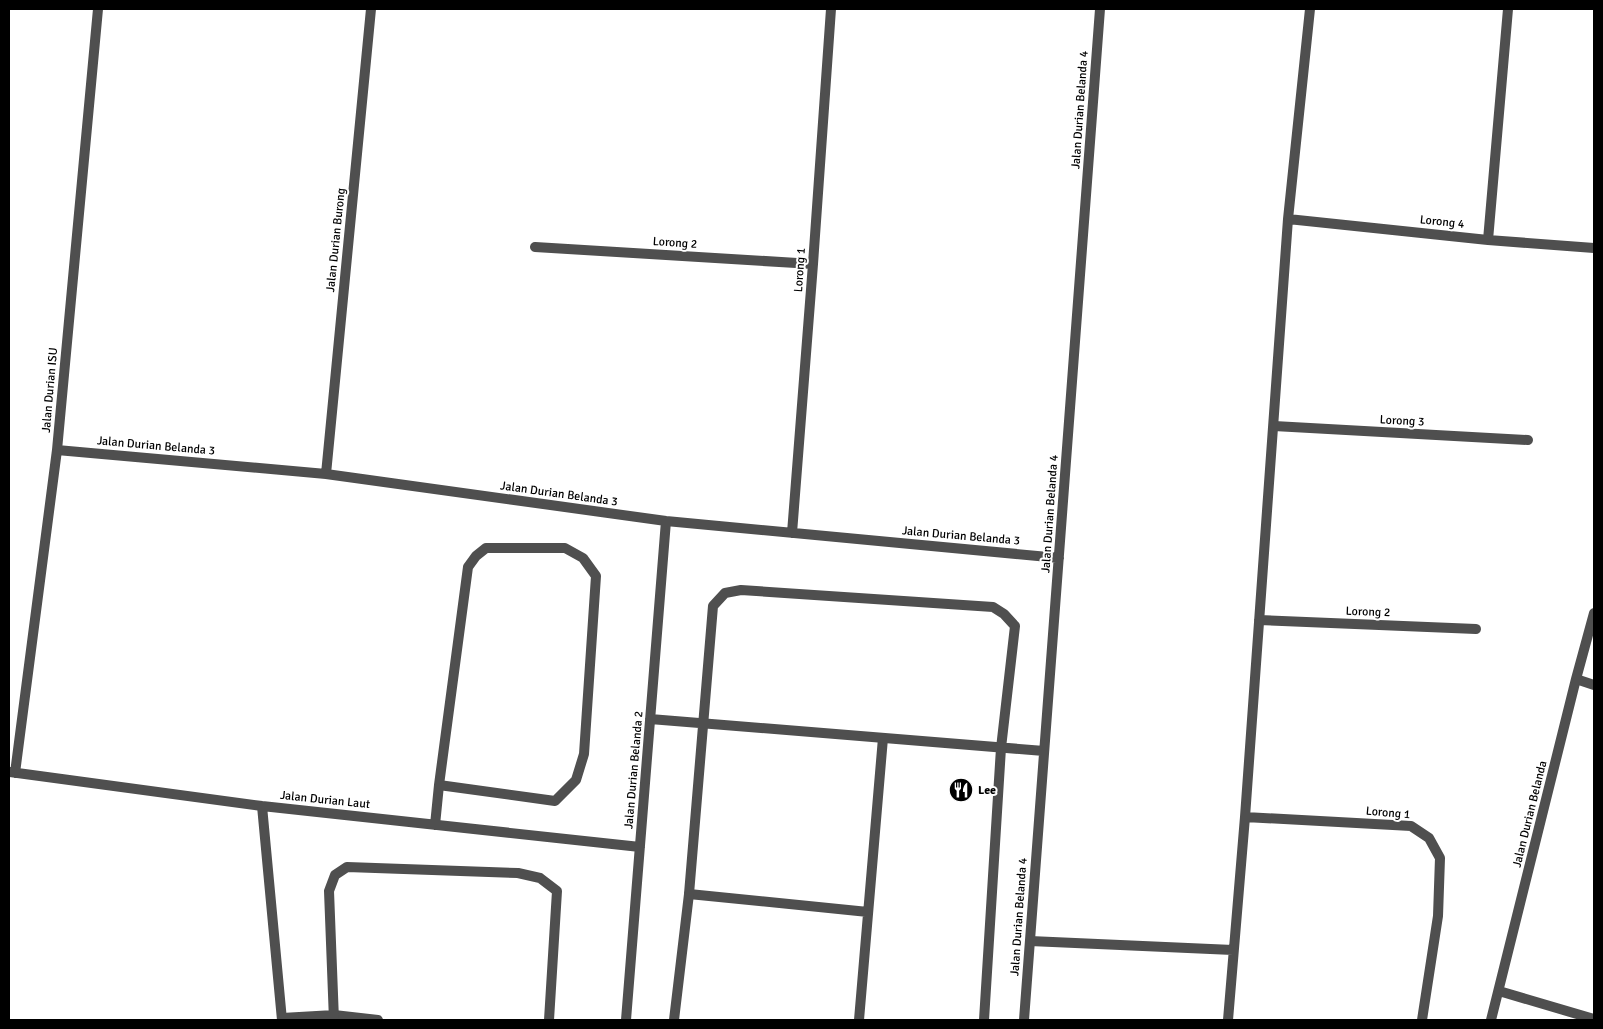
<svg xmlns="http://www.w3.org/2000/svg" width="1603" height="1029" viewBox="0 0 1603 1029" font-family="Signika,sans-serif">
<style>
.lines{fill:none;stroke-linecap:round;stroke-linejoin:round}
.lane{stroke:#4f4f4f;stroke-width:10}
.street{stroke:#4f4f4f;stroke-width:10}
.labels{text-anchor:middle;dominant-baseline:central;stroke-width:4;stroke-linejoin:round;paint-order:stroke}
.street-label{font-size:12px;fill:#000;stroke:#fff}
.poi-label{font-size:12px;font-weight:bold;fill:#000;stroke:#fff;text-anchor:start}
</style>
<rect width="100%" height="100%" fill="#fff"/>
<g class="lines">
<path class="lane" d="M 689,894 L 868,912
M 334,1015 L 378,1020
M 859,1020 L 883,738"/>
<path class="street" d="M 1288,219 L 1488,240 L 1594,248
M 1488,240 L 1508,9
M 535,247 L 813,264
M 1274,426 L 1528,440
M 57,450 L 326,474 L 666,521 L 1059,558
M 326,474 L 371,9
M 792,533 L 813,264 L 831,9
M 1259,620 L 1476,629
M 1576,679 L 1594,685
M 650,719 L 1044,751
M 10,772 L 262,806 L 640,847
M 15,773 L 57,450 L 98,9
M 262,806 L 282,1020
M 1245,817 L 1411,826 L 1429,838 L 1440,858 L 1438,916 L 1422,1020
M 435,825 L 439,785 L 468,567 L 476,556 L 486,548 L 565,548 L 583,558 L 596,576 L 584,754 L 576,780 L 555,801 L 439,785
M 1030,941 L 1233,950
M 1499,991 L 1594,1019
M 282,1018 L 334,1015
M 334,1020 L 329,891 L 335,875 L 347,867 L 518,873 L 540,878 L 557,891 L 549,1020
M 626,1020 L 666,521
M 674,1020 L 689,894 L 713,606 L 725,593 L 741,590 L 993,607 L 1004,614 L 1015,626 L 1001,748 L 984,1020
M 1024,1020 L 1100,9
M 1228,1020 L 1245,817 L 1288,219 L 1310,9
M 1491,1020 L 1576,679 L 1594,613"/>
</g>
<defs>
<g id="restaurant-disc" transform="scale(1.25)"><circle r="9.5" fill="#000" stroke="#fff"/><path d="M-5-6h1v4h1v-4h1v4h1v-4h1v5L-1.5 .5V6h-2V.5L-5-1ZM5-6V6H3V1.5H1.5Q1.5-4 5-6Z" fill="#fff"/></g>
</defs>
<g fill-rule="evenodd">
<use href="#restaurant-disc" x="961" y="790"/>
</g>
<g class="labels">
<g class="street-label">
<text transform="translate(1080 110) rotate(-86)">Jalan Durian Belanda 4</text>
<text transform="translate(1442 222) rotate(6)">Lorong 4</text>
<text transform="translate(336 240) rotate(-84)">Jalan Durian Burong</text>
<text transform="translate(675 243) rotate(4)">Lorong 2</text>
<text transform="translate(800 270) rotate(-86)">Lorong 1</text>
<text transform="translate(50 390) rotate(-85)">Jalan Durian ISU</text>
<text transform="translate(1402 421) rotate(3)">Lorong 3</text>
<text transform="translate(156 446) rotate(5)">Jalan Durian Belanda 3</text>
<text transform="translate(559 494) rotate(8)">Jalan Durian Belanda 3</text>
<text transform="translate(1050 514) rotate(-86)">Jalan Durian Belanda 4</text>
<text transform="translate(961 536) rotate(5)">Jalan Durian Belanda 3</text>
<text transform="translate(1368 612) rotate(2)">Lorong 2</text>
<text transform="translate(634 770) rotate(-85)">Jalan Durian Belanda 2</text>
<text transform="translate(325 800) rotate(6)">Jalan Durian Laut</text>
<text transform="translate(1388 813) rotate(5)">Lorong 1</text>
<text transform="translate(1530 814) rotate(-76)">Jalan Durian Belanda</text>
<text transform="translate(1019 917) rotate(-86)">Jalan Durian Belanda 4</text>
</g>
<g class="poi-label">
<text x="978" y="790">Lee</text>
</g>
</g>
<rect width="1603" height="1029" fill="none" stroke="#000000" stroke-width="20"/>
</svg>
